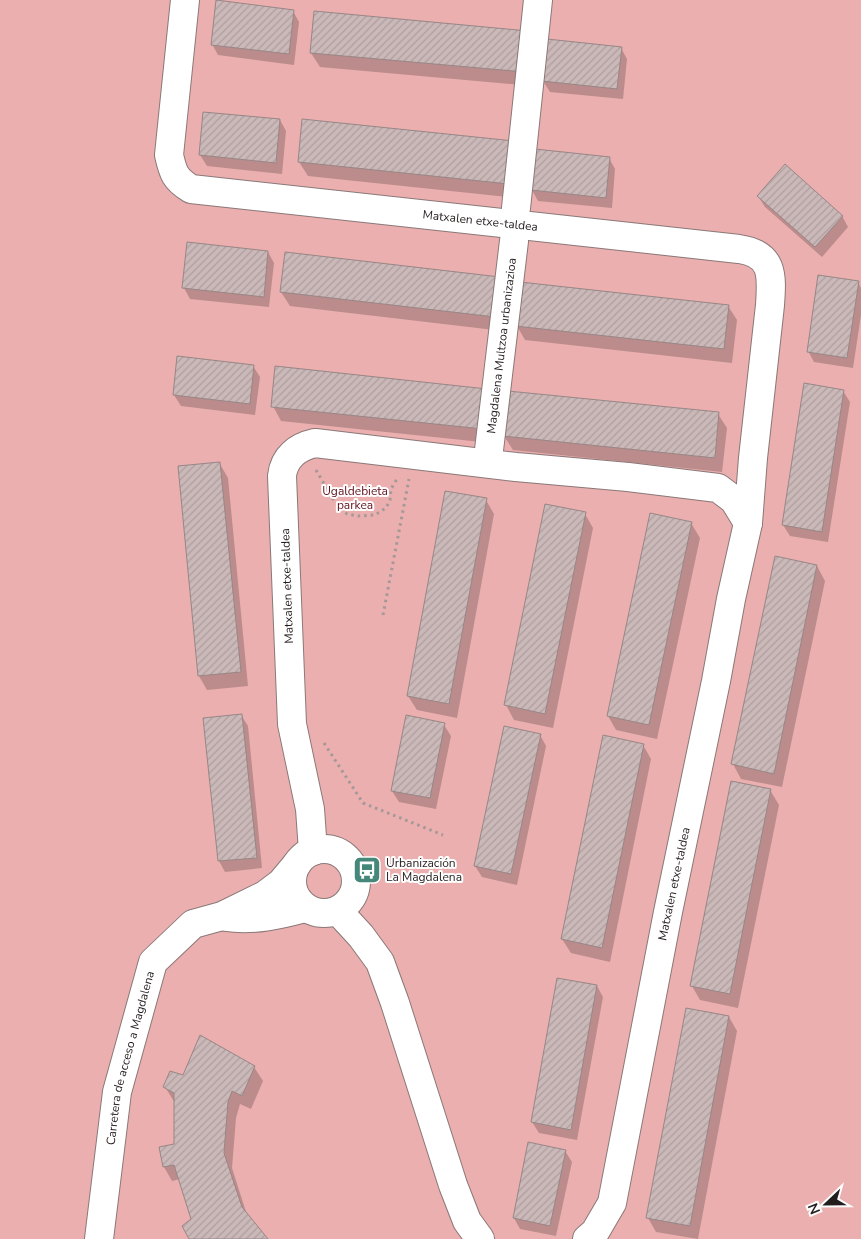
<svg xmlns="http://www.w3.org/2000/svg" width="861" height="1239" viewBox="0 0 861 1239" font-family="'Nunito Sans',sans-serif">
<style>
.green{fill:#eaafae}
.shadow{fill:#0003}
.building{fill:url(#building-hatch);stroke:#988686}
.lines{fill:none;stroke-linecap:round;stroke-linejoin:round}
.minor-casing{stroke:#8a7878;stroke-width:30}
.path{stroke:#a59898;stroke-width:3;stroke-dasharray:2.5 4;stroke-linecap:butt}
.minor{stroke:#fff;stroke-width:28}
.labels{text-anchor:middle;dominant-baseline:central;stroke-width:4;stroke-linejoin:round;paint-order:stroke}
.street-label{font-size:12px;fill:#241d1d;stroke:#fefefe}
.park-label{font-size:12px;fill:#62101b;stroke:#fefefe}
.poi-label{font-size:12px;fill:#241d1d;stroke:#fefefe;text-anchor:start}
</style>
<defs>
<pattern id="building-hatch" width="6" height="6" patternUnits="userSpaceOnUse" patternTransform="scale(1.25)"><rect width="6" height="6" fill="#cbb8b8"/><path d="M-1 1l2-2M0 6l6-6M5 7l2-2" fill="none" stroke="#ae9e9e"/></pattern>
</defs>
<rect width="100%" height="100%" fill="#fdedec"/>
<path class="green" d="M 0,0 L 861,0 L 861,1239 L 0,1239 Z"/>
<path class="shadow" d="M 293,11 L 299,22 L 294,65 L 218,55 L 212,44 Z
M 528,32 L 532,86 L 320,67 L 311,53 Z
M 621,48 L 627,59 L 623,99 L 550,92 L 543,81 Z
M 204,113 L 280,120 L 286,131 L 282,174 L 207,166 L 200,155 Z
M 513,142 L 517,198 L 308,176 L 299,162 Z
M 609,158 L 615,169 L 612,208 L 538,201 L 532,190 Z
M 758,196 L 842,216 L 848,227 L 822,257 L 765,207 Z
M 268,252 L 274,263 L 269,307 L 190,299 L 184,288 Z
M 499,278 L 503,331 L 290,306 L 281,292 Z
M 858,282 L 861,288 L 861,315 L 853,368 L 814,362 L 808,351 Z
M 728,306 L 737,320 L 732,363 L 525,340 L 517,326 Z
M 253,366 L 260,377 L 255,415 L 181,406 L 174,395 Z
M 486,390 L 491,443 L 281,421 L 273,406 Z
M 843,391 L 850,402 L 828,542 L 790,536 L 783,525 Z
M 718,414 L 727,428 L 722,472 L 513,450 L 504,436 Z
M 220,464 L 228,478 L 248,686 L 207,690 L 199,676 Z
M 486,500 L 494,514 L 457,718 L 417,710 L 408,696 Z
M 585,514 L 593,528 L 553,728 L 514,720 L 506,705 Z
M 691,523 L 700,538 L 657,739 L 616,730 L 608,716 Z
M 776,558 L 817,566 L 825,581 L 782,787 L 741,779 L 733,764 Z
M 241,715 L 248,726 L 262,868 L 225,872 L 219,861 L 205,719 Z
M 444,725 L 451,736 L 436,809 L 399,802 L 392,791 Z
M 540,735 L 546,746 L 517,885 L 482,877 L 475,866 Z
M 643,745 L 651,759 L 610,962 L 571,953 L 562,939 Z
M 770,790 L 779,805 L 738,1008 L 700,1000 L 692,986 Z
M 597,986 L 603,997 L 577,1140 L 539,1133 L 532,1122 Z
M 729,1017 L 737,1031 L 698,1239 L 656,1232 L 648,1218 Z
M 254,1067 L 263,1081 L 251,1109 L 240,1104 L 236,1118 L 232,1168 L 247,1215 L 266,1239 L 190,1239 L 193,1219 L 180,1179 L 172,1181 L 164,1167 L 160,1148 L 175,1145 L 175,1103 L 165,1087 L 184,1076 Z
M 565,1151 L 572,1162 L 556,1236 L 520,1229 L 514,1218 Z"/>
<path class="building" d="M 216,0 L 294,10 L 289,54 L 211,45 Z
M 314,11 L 528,31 L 525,72 L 310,53 Z
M 547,39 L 622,47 L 617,89 L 542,81 Z
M 203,112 L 280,119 L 276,163 L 199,155 Z
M 302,119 L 514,141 L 509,184 L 298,162 Z
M 535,149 L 610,157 L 606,198 L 531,190 Z
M 785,164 L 843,216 L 815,247 L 757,196 Z
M 187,242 L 268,251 L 264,297 L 182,288 Z
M 285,252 L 500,277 L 495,317 L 280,292 Z
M 818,275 L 859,281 L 847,358 L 807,352 Z
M 520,282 L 729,305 L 724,349 L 515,326 Z
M 177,356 L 254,365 L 250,404 L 173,395 Z
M 275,366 L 487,389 L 483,429 L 271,407 Z
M 804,383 L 844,390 L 822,532 L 782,525 Z
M 508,391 L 719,412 L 715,458 L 503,436 Z
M 220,462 L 241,672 L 198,676 L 178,466 Z
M 445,491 L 487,498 L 449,704 L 407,696 Z
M 545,504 L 586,512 L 545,714 L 504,705 Z
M 650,513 L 692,522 L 649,725 L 607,716 Z
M 775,556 L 817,565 L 774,774 L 731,764 Z
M 242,714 L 257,858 L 218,861 L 203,718 Z
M 406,715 L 445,723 L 430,798 L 391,791 Z
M 504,726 L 541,734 L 511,874 L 474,866 Z
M 603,735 L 644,744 L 602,948 L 561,939 Z
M 731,781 L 771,789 L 730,994 L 690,986 Z
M 557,978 L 597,985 L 571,1130 L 531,1122 Z
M 686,1008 L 729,1016 L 690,1226 L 646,1218 Z
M 200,1035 L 255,1066 L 242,1096 L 232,1091 L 228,1102 L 224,1153 L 242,1207 L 268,1239 L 189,1239 L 182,1226 L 191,1219 L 174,1165 L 163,1167 L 159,1147 L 174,1144 L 174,1093 L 163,1087 L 170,1071 L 183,1075 Z
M 528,1142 L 566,1150 L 550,1226 L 513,1218 Z"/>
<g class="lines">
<g class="minor-casing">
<g id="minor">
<path id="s1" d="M 185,0 L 169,155 C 173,173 175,179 191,189 L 739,249 C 774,254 772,276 770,305 L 753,458 L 748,523 L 731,599 L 716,681 L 668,912 L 612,1203 L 595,1232 L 587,1239"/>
<path d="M 516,208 L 538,0"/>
<path id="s2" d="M 489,450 L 514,241"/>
<circle cx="324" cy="881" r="32"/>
<path d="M 313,851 L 310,809 L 292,724 L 282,476 C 284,457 297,447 315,443 L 516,467 L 628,477 L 718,488 L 734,500 L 748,523"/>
<path d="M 338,911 L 361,936 L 380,962 L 395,1003 L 453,1185 L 467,1221 L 480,1239"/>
<path d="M 226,917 C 253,921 279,915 305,908"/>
<path id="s3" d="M 99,1239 L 117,1092 L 153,962 L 193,924 L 222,916 L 265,895 L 281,883 L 297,864"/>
</g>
</g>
<path class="path" d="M 316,470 L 333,499 L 347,514 L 358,516 L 375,515 L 386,508 L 390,500 L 391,489 L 397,479
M 383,615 L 409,479
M 324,743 L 363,803 L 443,835"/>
<use href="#minor" class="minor"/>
</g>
<defs>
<g id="bus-square" transform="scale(1.4375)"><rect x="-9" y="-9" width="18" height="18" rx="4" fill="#45887a" stroke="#fefefe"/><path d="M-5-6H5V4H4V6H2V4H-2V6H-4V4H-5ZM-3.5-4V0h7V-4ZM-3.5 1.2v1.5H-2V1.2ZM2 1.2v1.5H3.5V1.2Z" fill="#fff"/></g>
</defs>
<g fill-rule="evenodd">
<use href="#bus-square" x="367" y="870"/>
</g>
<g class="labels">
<g class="street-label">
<text stroke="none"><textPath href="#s1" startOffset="489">Matxalen etxe-taldea</textPath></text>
<text stroke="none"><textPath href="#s2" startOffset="105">Magdalena Multzoa urbanizazioa</textPath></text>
<text transform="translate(287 586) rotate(-92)">Matxalen etxe-taldea</text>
<text transform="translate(674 884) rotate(-78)">Matxalen etxe-taldea</text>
<text stroke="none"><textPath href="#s3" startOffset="184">Carretera de acceso a Magdalena</textPath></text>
</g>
<g class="park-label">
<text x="355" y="491">Ugaldebieta<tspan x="355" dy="14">parkea</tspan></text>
</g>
<g class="poi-label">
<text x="386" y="863">Urbanización<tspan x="386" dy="14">La Magdalena</tspan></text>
</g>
</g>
<g transform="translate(826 1204) rotate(248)" stroke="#fefefe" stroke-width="4" paint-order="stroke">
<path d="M0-4L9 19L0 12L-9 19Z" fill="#241d1d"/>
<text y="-8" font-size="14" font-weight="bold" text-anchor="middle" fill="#241d1d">N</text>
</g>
</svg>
